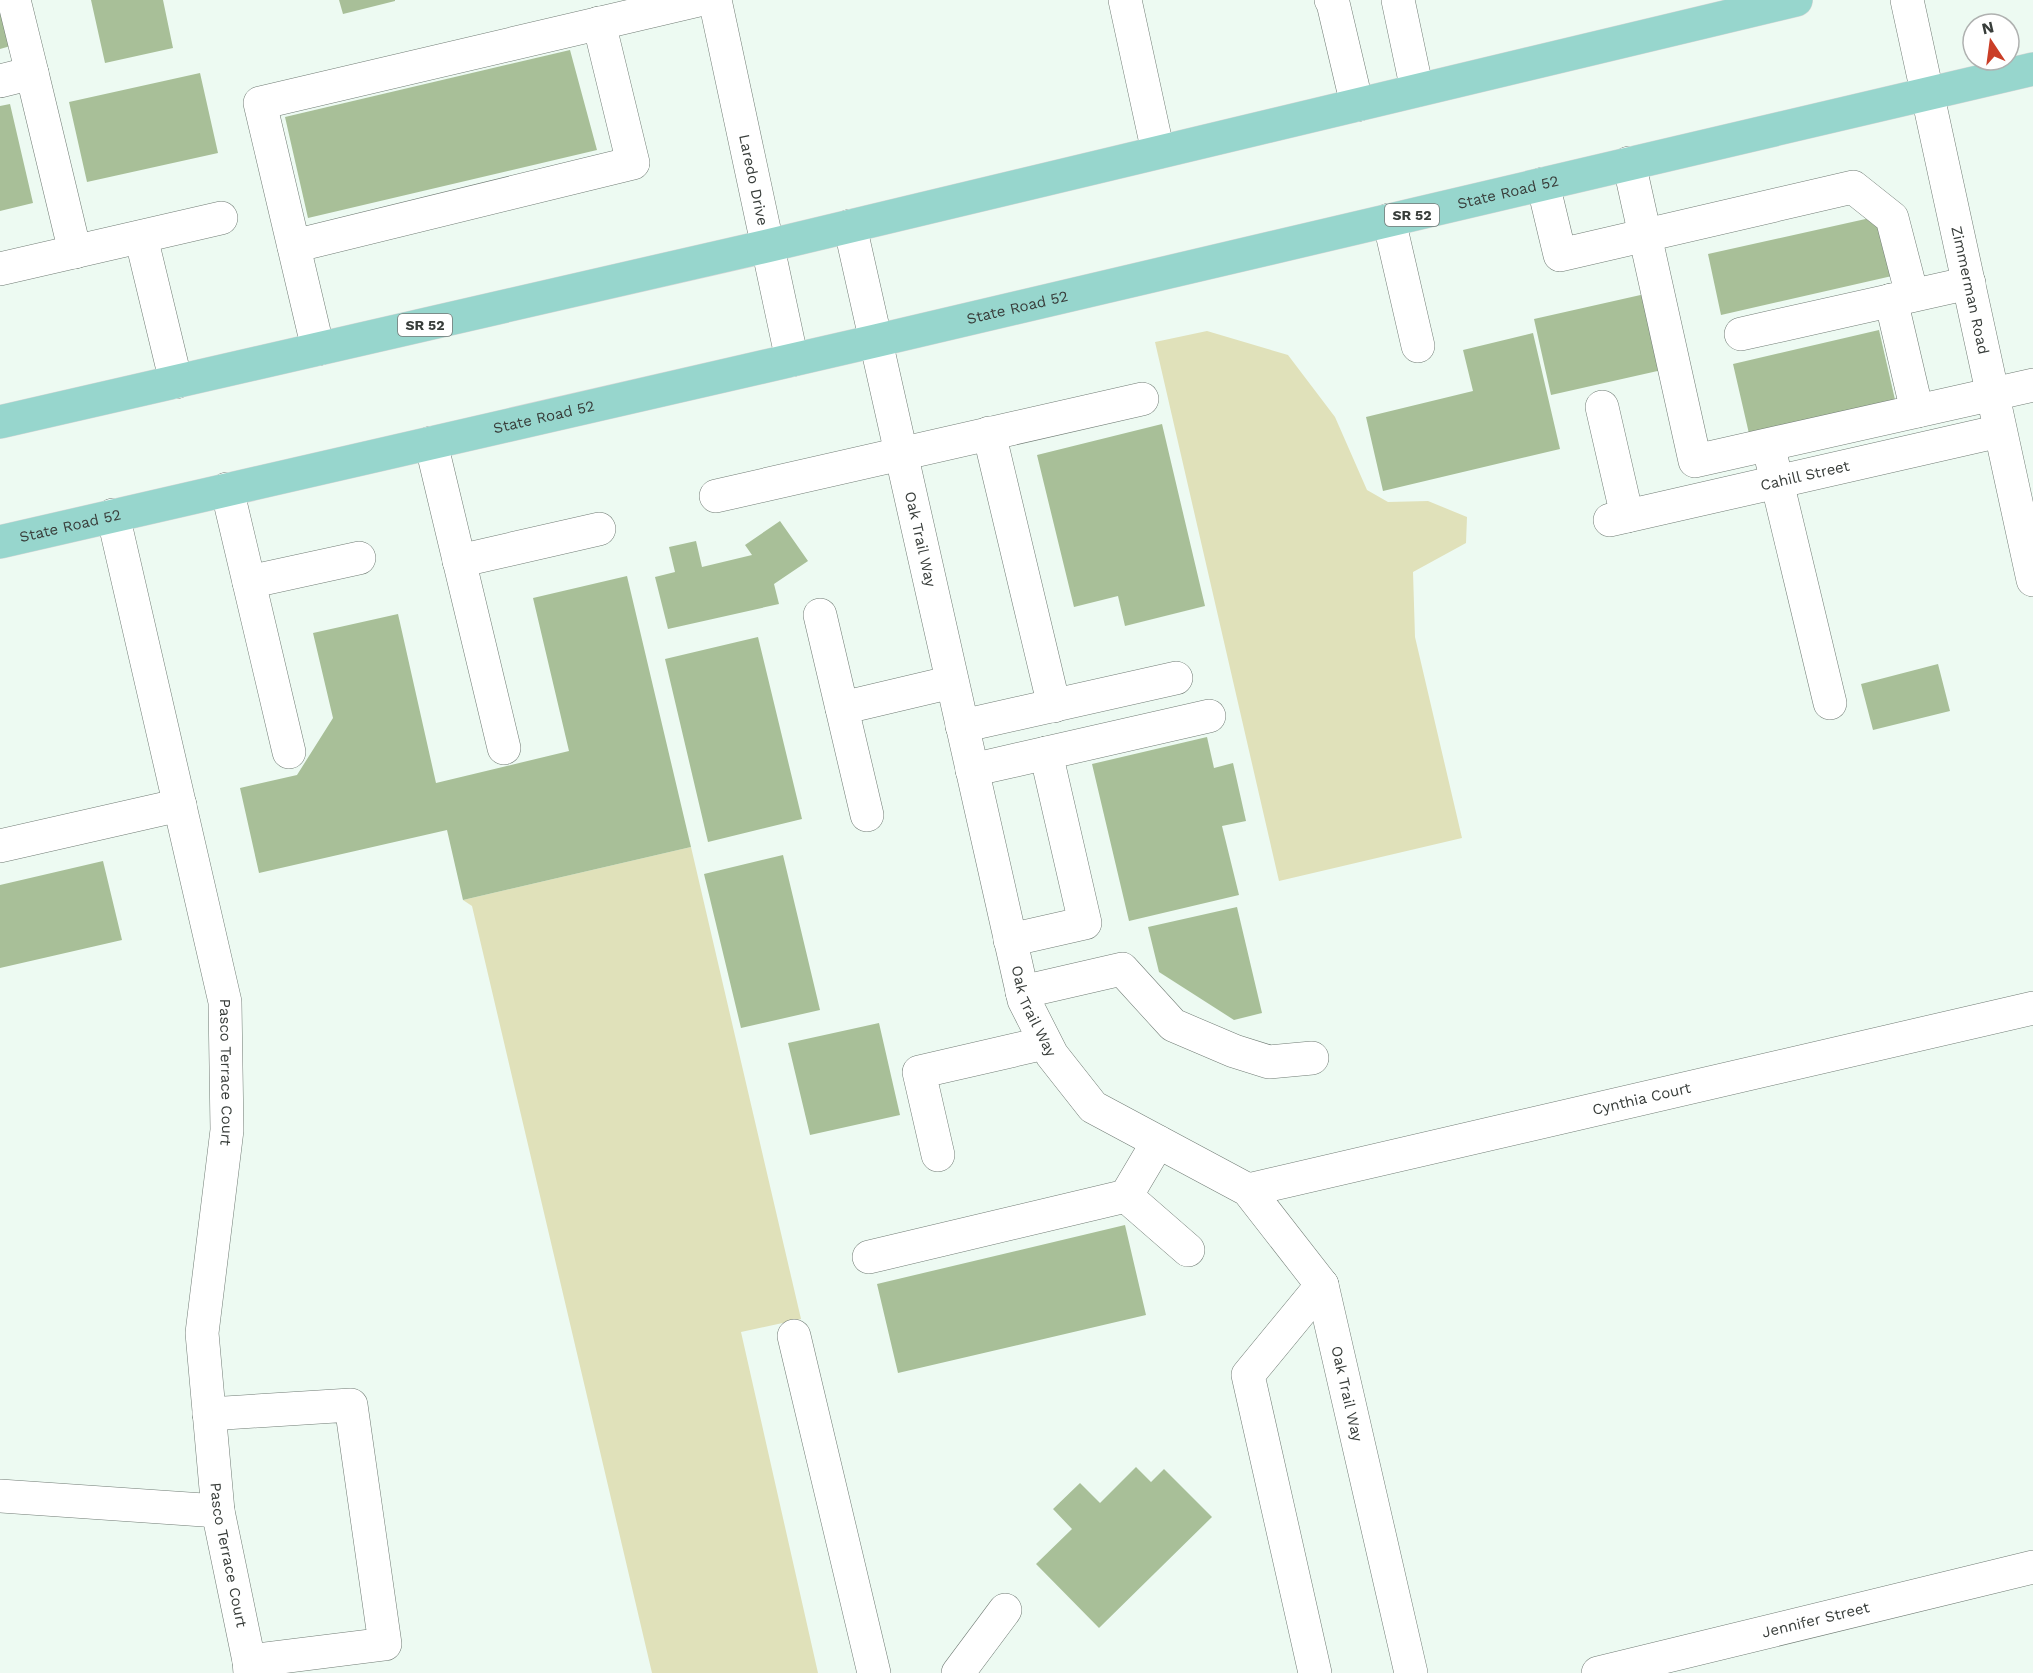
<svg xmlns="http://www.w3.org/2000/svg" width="2033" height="1673" viewBox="0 0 2033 1673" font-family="'Work Sans',sans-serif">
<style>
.green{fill:#e0e1ba}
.building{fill:#a8bf98}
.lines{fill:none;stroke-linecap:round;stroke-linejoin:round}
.minor-casing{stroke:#717c75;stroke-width:34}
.major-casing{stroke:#d7d8d8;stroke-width:34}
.minor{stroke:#fff;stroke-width:33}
.major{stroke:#97d6cd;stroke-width:33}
.labels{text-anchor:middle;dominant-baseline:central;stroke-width:4.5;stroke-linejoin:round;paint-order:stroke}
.shield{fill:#fff;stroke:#747775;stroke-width:1.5}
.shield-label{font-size:14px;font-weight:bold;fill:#383d3a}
.street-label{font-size:15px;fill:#383d3a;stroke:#fff}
</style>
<rect width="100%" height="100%" fill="#edfaf2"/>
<path class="green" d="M 1207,331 L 1288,355 L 1335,417 L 1367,490 L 1388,502 L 1428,501 L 1467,517 L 1466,543 L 1413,572 L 1415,637 L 1462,838 L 1279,881 L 1155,342 Z
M 691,847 L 801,1319 L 741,1332 L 818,1673 L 652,1673 L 472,906 L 463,900 Z"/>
<path class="building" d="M 0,0 L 14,45 L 0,49 Z
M 91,0 L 163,0 L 173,48 L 105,63 Z
M 339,0 L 395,0 L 395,1 L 343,14 Z
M 570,50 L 597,150 L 308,218 L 285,117 Z
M 200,73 L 218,153 L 87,182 L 69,102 Z
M 10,104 L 33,203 L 0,211 L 0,106 Z
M 1879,216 L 1892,276 L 1721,315 L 1708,254 Z
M 1645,294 L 1662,370 L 1551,395 L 1534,319 Z
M 1879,330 L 1896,404 L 1750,438 L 1733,364 Z
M 1533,333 L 1560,449 L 1383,491 L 1366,417 L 1473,391 L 1463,350 Z
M 1162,424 L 1205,606 L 1125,626 L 1118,596 L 1074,607 L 1037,455 Z
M 780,521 L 808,561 L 774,584 L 779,604 L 668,629 L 655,577 L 675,572 L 669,547 L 696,541 L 702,567 L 752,555 L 745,545 Z
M 627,576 L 691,847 L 463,900 L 447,830 L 259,873 L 240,788 L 297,775 L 333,718 L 313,633 L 398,614 L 436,783 L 569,751 L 533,598 Z
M 758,637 L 802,819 L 708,842 L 665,659 Z
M 1938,664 L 1950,711 L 1873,730 L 1861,684 Z
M 1207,737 L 1214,768 L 1233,763 L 1246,821 L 1222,826 L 1239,895 L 1129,921 L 1092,764 Z
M 783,855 L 820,1010 L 741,1028 L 704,874 Z
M 103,861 L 122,940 L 0,968 L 0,885 Z
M 1237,907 L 1262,1013 L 1234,1020 L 1159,972 L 1148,927 Z
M 879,1023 L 900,1115 L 810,1135 L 788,1043 Z
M 1125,1225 L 1146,1315 L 898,1373 L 877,1284 Z
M 1136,1467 L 1151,1482 L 1164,1469 L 1212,1517 L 1099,1628 L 1036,1564 L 1072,1529 L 1053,1509 L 1080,1483 L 1100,1503 Z"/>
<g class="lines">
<g class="minor-casing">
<g id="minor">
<path d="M 14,0 L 32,73"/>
<path id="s1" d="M 715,0 L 792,360"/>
<path d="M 1125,0 L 1158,152"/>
<path d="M 1331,0 L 1333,3 L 1357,105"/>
<path d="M 1398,0 L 1417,90"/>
<path id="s2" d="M 1907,0 L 2033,580"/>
<path d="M 0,81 L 32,73 L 75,252"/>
<path d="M 1629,163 L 1695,461 L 2033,385"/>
<path d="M 1543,184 L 1560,255 L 1853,187 L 1892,218 L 1912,295"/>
<path d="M 1389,220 L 1418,346"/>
<path id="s3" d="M 850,226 L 1024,1000 L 1052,1055 L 1093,1107 L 1248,1190 L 1322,1285 L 1411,1673"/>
<path d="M 141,237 L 176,382"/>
<path d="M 294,246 L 633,163 L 599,23"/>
<path d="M 0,269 L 221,218"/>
<path d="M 1891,300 L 1917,411"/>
<path d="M 1741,334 L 1969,283"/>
<path d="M 318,349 L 260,103 L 699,0"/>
<path d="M 1602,407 L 1627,516"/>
<path d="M 989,433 L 1054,706"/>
<path d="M 431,443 L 504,748"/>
<path d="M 1772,461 L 1830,703"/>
<path d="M 227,489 L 289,752"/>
<path d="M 716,496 L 1142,399"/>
<path id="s4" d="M 113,515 L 225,1002 L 227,1130 L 202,1333 L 218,1511 L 249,1661 L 250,1673"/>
<path id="s5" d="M 1610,520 L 2000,431"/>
<path d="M 459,561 L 599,529"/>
<path d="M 249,582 L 359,558"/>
<path d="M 820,615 L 867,815"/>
<path d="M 842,708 L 952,682"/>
<path d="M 962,726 L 1176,678"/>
<path d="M 972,770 L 1209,716"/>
<path d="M 0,846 L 180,805"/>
<path d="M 1010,940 L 1085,923 L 1046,753"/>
<path d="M 1022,992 L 1122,969 L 1173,1025 L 1234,1051 L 1269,1062 L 1312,1058"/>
<path d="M 938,1155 L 919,1072 L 1045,1043"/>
<path id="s6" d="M 1248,1190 L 2033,1008"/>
<path d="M 1126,1196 L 1188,1250"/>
<path d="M 869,1257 L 1126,1196 L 1158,1142"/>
<path d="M 794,1336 L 874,1673"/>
<path d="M 209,1414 L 351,1405 L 385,1644 L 249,1661"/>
<path d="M 0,1496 L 218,1511"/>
<path d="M 958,1673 L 1005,1610"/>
<path d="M 1315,1673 L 1248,1375 L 1322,1285"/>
<path id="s7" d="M 1598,1673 L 2033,1567"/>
</g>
</g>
<g class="major-casing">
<g id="major">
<path d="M 0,422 L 767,246 L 1796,0"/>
<path id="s8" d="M 0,542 L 875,341 L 2033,69"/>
</g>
</g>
<use href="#minor" class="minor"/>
<use href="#major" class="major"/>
</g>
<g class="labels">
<g class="shield">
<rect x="1385" y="204" width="54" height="22" rx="4.5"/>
<rect x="398" y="314" width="54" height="22" rx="4.5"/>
</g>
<g class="shield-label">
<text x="1412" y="215">SR 52</text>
<text x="425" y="325">SR 52</text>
</g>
<g class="street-label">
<text stroke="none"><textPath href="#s1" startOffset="184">Laredo Drive</textPath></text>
<text stroke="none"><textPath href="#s8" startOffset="1548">State Road 52</textPath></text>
<text stroke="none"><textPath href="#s2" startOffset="297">Zimmerman Road</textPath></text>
<text stroke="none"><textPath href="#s8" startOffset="1044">State Road 52</textPath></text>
<text stroke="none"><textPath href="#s8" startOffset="558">State Road 52</textPath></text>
<text stroke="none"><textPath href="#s5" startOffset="200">Cahill Street</textPath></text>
<text stroke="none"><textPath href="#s8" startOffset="72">State Road 52</textPath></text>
<text stroke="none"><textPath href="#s3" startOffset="321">Oak Trail Way</textPath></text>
<text stroke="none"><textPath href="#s3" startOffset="807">Oak Trail Way</textPath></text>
<text stroke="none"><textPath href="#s4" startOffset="570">Pasco Terrace Court</textPath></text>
<text stroke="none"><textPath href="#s6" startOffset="404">Cynthia Court</textPath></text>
<text stroke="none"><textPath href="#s3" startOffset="1329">Oak Trail Way</textPath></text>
<text stroke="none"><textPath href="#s4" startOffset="1056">Pasco Terrace Court</textPath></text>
<text stroke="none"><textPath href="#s7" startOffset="224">Jennifer Street</textPath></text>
</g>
</g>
<g transform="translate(1991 42) rotate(347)"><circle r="28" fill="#ffffff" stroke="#afb1b0" stroke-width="1.5"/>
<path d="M0-4.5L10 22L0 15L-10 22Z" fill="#ca3e27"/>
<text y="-9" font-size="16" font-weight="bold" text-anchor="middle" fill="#383d3a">N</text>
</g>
</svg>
